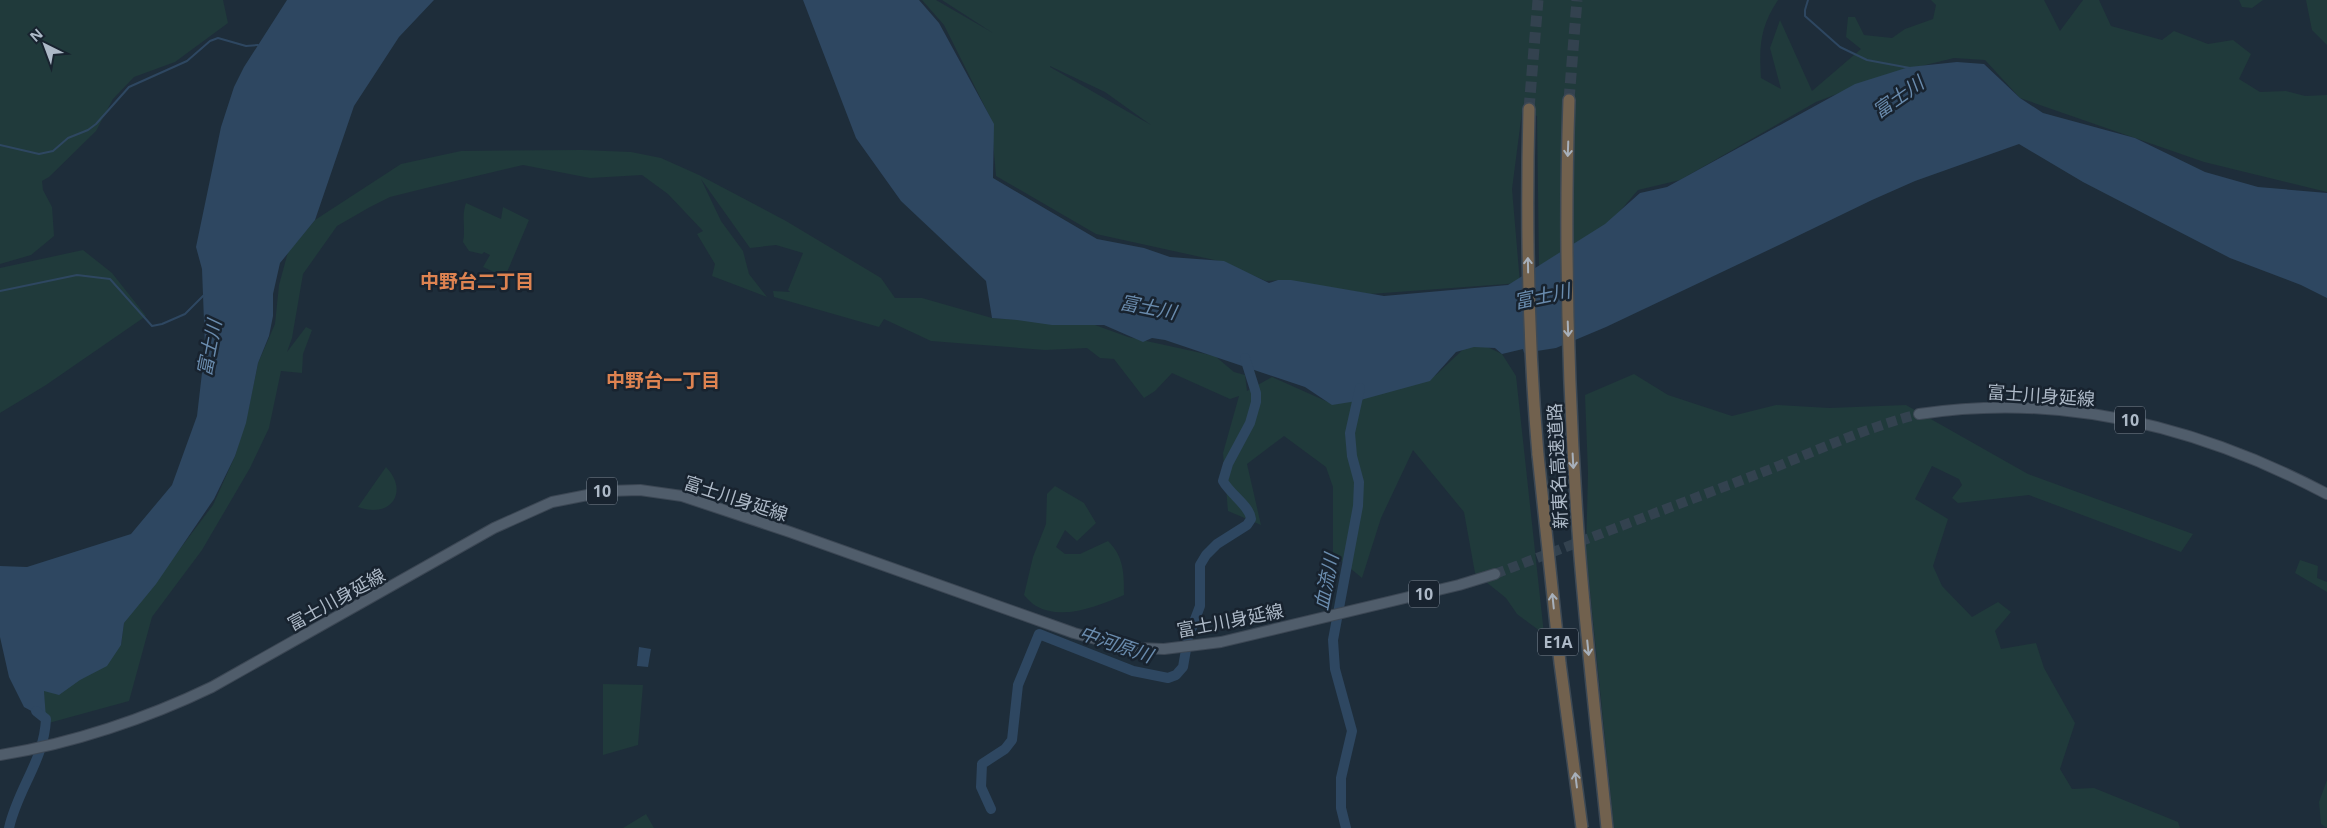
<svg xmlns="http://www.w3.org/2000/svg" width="2327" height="828" viewBox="0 0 2327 828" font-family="'Open Sans','Noto Sans JP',sans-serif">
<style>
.green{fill:#203a3b;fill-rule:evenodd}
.water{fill:#2e4761}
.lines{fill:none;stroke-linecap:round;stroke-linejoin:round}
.stream{stroke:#2e4761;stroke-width:2}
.river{stroke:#2e4761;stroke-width:10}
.major-tunnel{stroke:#33424f;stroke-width:10;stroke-dasharray:10 5;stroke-linecap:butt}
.highway-tunnel{stroke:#33424f;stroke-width:11;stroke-dasharray:11 5.5;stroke-linecap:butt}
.major-casing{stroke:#3c4754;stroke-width:12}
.highway-casing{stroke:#3d4955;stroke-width:14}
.major{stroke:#505d6b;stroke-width:10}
.highway{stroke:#71614e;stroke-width:11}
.highway-bridge-casing{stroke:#3d4955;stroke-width:14;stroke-linecap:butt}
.highway-bridge{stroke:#71614e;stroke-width:11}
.oneway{stroke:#a7b0bb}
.labels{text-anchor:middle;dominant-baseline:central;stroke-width:5;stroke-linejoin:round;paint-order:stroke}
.shield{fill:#18232f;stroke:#808c99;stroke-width:1}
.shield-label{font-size:16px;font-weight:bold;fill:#adb9c7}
.street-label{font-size:18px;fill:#adb9c7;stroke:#18232f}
.water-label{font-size:19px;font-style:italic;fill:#6a8cae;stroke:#18232f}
.neighbourhood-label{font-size:19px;font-weight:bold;fill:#de8351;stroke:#18232f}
</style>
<rect width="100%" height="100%" fill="#1e2d3a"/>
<path class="green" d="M 0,0 L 223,0 L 228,23 L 175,62 L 134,77 L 113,99 L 96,131 L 49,177 L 42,181 L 43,190 L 52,207 L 54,236 L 31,255 L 0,264 Z
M 922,0 L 936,0 L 993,33 L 942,0 L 1778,0 C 1760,27 1759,46 1761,78 L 1781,89 L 1770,48 L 1780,20 L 1812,91 L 1861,49 L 1846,37 L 1848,17 L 1855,17 L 1864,35 L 1892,38 L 1905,29 L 1933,19 L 1936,5 L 1931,0 L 2044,0 L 2060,31 L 2083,0 L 2099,0 L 2111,26 L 2162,40 L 2174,31 L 2208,44 L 2233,40 L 2251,54 L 2239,79 L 2260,92 L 2286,91 L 2305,96 L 2327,95 L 2327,192 L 2204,162 L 2020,98 L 1985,60 L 1954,58 L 1889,74 L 1816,102 L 1680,180 L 1638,190 L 1608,225 L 1539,266 L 1537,116 L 1522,112 L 1512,189 L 1520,283 L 1370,294 L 1286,280 L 1266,281 L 1219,261 L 1096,234 L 996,176 L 991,119 L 944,25 ZM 1050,66 L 1105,92 L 1151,125 L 1050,67 Z
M 2239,0 L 2263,0 L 2252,8 L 2242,7 Z
M 2306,0 L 2327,0 L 2327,45 L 2312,30 Z
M 582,150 L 631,152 L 661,158 L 699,175 L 786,221 L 881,278 L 895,298 L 922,298 L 992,318 L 1095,325 L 1128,337 L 1215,356 L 1234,372 L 1245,375 L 1247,391 L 1272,377 L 1328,402 L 1436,375 L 1473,340 L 1502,354 L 1516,376 L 1544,634 L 1517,614 L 1506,598 L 1475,573 L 1464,512 L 1413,450 L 1381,518 L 1362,578 L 1333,554 L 1333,487 L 1326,467 L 1284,436 L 1247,464 L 1261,525 L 1228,511 L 1223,453 L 1239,396 L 1230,399 L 1172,373 L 1155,391 L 1144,398 L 1114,359 L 1100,358 L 1087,348 L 1045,350 L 931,341 L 884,319 L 879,327 L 774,297 L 773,291 L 790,292 L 788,290 L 803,253 L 776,245 L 750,248 L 701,179 L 721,221 L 743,251 L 749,274 L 767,297 L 712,276 L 715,264 L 697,234 L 703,231 L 668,194 L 642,175 L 590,178 L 523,165 L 422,189 L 390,197 L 370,207 L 337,226 L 303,274 L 292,338 L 287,352 L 306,327 L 312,330 L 303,354 L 302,373 L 281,371 L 269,428 L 250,468 L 202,550 L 152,617 L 129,701 L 45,724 L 44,691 L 121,645 L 124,623 L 213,505 L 235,456 L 248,411 L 258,363 L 275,324 L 279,285 L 288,252 L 315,220 L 401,164 L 461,151 Z
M 466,203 L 501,219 L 503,207 L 529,220 L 505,277 L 483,267 L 490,255 L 484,252 L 482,254 L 469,251 L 463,242 C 466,229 461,216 466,203 Z
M 83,250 L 112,273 L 146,316 L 46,385 L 0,413 L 0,268 Z
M 1634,374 L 1668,395 L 1732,416 L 1776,405 L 1829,408 L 1906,405 L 2028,474 L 2193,534 L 2181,552 L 2029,495 L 1958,503 L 1952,498 L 1962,485 L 1959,479 L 1932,466 L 1915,499 L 1948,519 L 1933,566 L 1942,586 L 1972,617 L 1998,602 L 2011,612 L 1995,631 L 2001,649 L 2036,643 L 2044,668 L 2075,723 L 2060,769 L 2072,789 L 2094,788 L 2178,822 L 2180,828 L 1614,828 L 1586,552 L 1588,473 L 1585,395 Z
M 386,467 C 410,492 390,519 358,507 Z
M 1055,486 L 1084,503 L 1096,523 L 1077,541 L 1065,530 L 1056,547 L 1065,554 L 1080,554 L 1108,541 C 1124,557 1124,573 1124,595 C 1098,606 1063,621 1036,606 C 1032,604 1028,599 1024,595 L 1033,557 L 1046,524 L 1047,494 Z
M 2300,560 L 2318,566 L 2317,578 L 2327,582 L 2327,592 L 2295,573 Z
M 603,684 L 643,685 L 638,745 L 603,755 Z
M 2327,780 L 2327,828 L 2321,824 L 2319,802 Z
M 646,814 L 654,828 L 623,828 Z"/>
<path class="water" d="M 287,0 L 434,0 L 399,37 L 354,106 L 315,220 L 280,263 L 273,294 L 273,316 L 269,336 L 258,363 L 246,423 L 235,456 L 214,499 L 156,584 L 124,623 L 121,645 L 107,666 L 80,680 L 59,695 L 44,691 L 46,719 L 24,707 L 9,677 L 0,637 L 0,566 L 27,567 L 131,534 L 172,485 L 197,416 L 205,347 L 202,269 L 196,247 L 221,127 L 234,87 L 244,67 Z
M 803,0 L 919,0 L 939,23 L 994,124 L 993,178 L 1097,239 L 1144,248 L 1170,257 L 1224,261 L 1269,283 L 1278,280 L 1291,280 L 1384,296 L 1508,285 L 1605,224 L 1640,193 L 1667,187 L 1855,84 L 1909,67 L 1957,62 L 1984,64 L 2020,98 L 2043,113 L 2135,138 L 2205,172 L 2258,187 L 2327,193 L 2327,298 L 2301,285 L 2230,258 L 2083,182 L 2019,144 L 1915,181 L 1872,200 L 1779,245 L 1606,327 L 1556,348 L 1524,353 L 1523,349 L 1502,354 L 1495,348 L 1474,347 L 1456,352 L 1430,381 L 1357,401 L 1332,405 L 1305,387 L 1165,340 L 1152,338 L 1143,342 L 1104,325 L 1052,325 L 1017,320 L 992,318 L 986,281 L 901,201 L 856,138 Z
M 639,647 L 651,649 L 648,667 L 637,666 Z"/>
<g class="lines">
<path class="stream" d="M 1808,0 L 1805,10 L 1805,16 L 1840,47 L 1867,60 L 1910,68
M 0,145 L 39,154 L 53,151 L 68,138 L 88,130 L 96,124 L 129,87 L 187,61 L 210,41 L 218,38 L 246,46 L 258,45
M 0,291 L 77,275 L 110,279 L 152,326 L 162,324 L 185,314 L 204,295"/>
<path class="river" d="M 991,809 L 981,787 L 982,764 L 1005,749 L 1012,740 L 1018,685 L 1039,634 L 1133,671 L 1168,678 L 1176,675 L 1183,667 L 1188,638 L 1200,606 L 1200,565 L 1206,555 L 1217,544 L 1247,525 L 1251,519 C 1250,506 1230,494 1223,481 L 1228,464 L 1250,423 L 1256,402 L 1256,393 L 1245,358
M 9,828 C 18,788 44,761 46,719 L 36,711
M 1346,828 L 1341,808 L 1341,778 L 1352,731 L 1335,669 L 1333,640 L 1358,506 L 1359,482 L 1352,456 L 1350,433 L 1360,388"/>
<path class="major-tunnel" d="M 1495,574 C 1587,539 1679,504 1771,469 C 1820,449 1868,427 1919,414"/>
<path class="highway-tunnel" d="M 1569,100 L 1577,0
M 1529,109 L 1538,0"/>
<g class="major-casing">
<path id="major" d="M 1919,414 C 2063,392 2200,427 2327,494
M 0,755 C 71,744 148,718 212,687 L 494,528 L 552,502 L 608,491 L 640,490 L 682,496 L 790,532 L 1074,633 L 1114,644 L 1136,648 L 1164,649 L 1221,642 L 1459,585 L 1495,574"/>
</g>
<g class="highway-casing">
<path id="highway" d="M 1569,100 C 1564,244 1568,387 1578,531 C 1585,630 1597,729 1607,828
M 1529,109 C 1526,225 1528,340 1538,455"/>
</g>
<use href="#major" class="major"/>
<use href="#highway" class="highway"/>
<g class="highway-bridge-casing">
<path id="highway-bridge" d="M 1538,455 L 1560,663 L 1582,828"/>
</g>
<use href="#highway-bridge" class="highway-bridge"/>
</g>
<defs><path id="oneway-shaft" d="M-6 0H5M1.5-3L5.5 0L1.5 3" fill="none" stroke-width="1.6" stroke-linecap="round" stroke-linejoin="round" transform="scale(1.25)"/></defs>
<g class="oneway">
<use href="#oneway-shaft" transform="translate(1568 149) rotate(92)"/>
<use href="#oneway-shaft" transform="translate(1528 265) rotate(-91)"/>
<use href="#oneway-shaft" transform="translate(1568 329) rotate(88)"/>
<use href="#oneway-shaft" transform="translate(1573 461) rotate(87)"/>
<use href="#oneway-shaft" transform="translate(1553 601) rotate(-96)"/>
<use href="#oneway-shaft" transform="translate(1588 648) rotate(84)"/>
<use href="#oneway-shaft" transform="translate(1576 780) rotate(-97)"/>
</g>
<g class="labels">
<g class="shield">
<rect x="2115" y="406.5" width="30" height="27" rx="4"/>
<rect x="587" y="477.5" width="30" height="27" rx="4"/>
<rect x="1409" y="580.5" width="30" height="27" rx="4"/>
<rect x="1538" y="628.5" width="40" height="27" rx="4"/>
</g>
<g class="shield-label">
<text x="2130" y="420">10</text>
<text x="602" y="491">10</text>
<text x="1424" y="594">10</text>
<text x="1558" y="642">E1A</text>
</g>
<g class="street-label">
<text transform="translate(2041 395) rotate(4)">富士川身延線</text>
<text transform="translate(1557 466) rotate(-93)">新東名高速道路</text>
<text transform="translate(736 498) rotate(18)">富士川身延線</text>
<text transform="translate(336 599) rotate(-29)">富士川身延線</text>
<text transform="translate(1230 620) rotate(-11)">富士川身延線</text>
</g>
<g class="water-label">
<text transform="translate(1898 97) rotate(-35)">富士川</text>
<text transform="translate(1542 296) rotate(-12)">富士川</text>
<text transform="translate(1148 307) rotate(11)">富士川</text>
<text transform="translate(209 348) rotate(-79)">富士川</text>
<text transform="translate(1326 582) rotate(-79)">血流川</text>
<text transform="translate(1116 644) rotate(19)">中河原川</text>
</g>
<g class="neighbourhood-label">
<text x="477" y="281">中野台二丁目</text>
<text x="663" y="380">中野台一丁目</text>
</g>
</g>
<g transform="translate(45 45) rotate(318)" stroke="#18232f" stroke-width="4" paint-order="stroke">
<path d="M0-4L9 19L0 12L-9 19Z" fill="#adb9c7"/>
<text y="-8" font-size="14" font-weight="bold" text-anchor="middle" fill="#adb9c7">N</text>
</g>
</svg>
